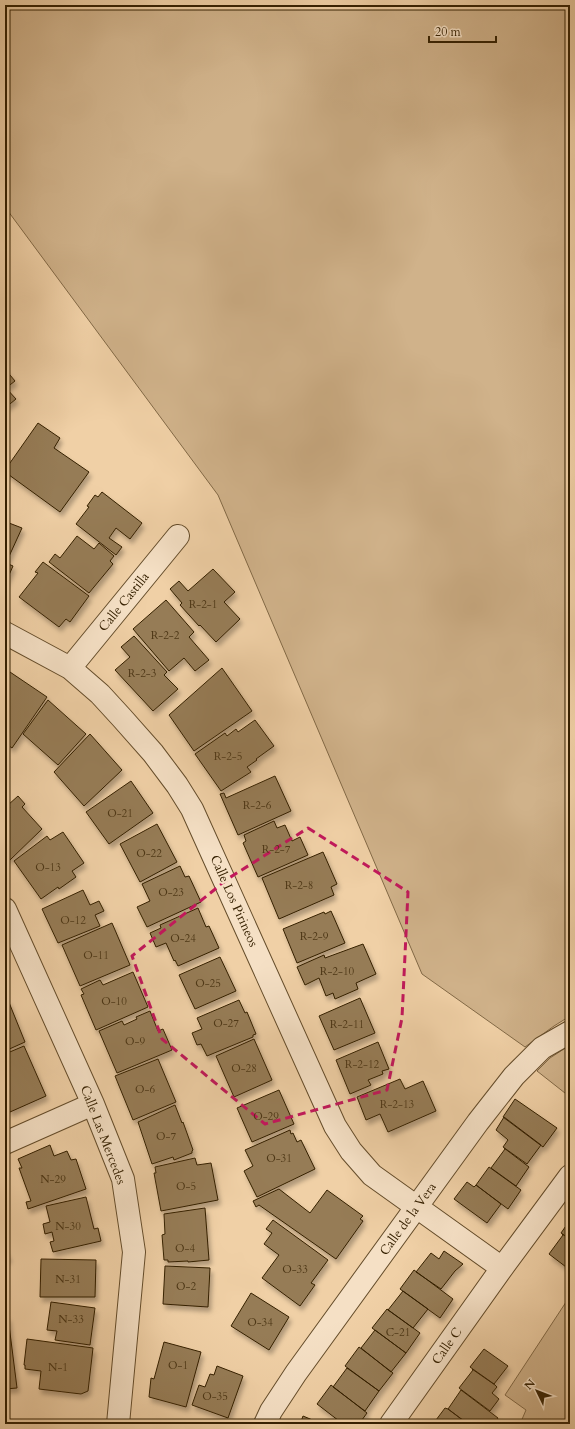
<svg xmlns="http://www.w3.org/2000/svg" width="575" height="1429" viewBox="0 0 575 1429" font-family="Cardo,serif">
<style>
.green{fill:#d0b28a;stroke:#826946}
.building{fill:#967c57;stroke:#352001;filter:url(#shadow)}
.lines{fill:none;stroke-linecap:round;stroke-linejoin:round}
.minor-casing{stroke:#644c2a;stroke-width:24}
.minor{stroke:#f5e0c5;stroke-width:22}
.marked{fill:none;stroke:#c2185b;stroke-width:3;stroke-dasharray:8 5;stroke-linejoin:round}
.labels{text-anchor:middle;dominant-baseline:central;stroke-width:4;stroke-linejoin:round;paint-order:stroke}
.number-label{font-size:11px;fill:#4d3716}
.street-label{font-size:13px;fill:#352001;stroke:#f5e0c5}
</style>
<defs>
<filter id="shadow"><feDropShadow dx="2.5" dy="4.5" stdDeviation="2" flood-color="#0004"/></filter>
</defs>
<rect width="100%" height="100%" fill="#f0d0a6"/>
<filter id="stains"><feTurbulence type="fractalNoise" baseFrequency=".005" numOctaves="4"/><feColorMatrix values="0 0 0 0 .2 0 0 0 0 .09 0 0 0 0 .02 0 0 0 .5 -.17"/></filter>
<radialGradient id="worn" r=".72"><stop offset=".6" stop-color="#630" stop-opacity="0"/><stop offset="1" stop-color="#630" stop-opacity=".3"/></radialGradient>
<path class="green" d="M 5,5 L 570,5 L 570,1016 L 554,1026 L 525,1047 L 422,974 L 218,495 L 5,207 Z
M 570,1045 L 570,1097 L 537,1071 L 550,1058 Z
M 570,1296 L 570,1424 L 520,1424 L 526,1410 L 505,1395 Z"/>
<path class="building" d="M 5,369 L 15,381 L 6,388 L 16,399 L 5,408 Z
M 38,423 L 60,438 L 54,448 L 89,472 L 60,512 L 5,472 L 5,470 Z
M 102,492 L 142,523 L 130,539 L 116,528 L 109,538 L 122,547 L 116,555 L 76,524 L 89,507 L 87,506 L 95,495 L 98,497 Z
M 9,523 L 22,528 L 6,563 L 13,566 L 5,584 L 5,528 L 7,529 Z
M 77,536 L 94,549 L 99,543 L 114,556 L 110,561 L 113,564 L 89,593 L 49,562 L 55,554 L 60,558 Z
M 43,562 L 89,596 L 70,622 L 66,619 L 59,627 L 19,597 L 38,573 L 35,572 Z
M 213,569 L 235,592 L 224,602 L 240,619 L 216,642 L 200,625 L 199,626 L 180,605 L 182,603 L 170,589 L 179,581 L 188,591 Z
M 166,600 L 194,632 L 189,637 L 209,660 L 195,671 L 184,658 L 169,671 L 133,629 Z
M 134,636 L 167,672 L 164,675 L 178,689 L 153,711 L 115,670 L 130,657 L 121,647 Z
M 222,668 L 252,711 L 194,751 L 169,715 Z
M 7,670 L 47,697 L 12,748 L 5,743 L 5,673 Z
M 48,700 L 86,734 L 58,765 L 23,734 Z
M 255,720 L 274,746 L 256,759 L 257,760 L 247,767 L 251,772 L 221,791 L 195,754 L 225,733 L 227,736 L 236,729 L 238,732 Z
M 90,734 L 122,770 L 84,806 L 54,772 Z
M 275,776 L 291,811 L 238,835 L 220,794 L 224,793 L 226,798 Z
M 131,781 L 153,813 L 109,844 L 86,812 Z
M 18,796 L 25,804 L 22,807 L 42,829 L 10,860 L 5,855 L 5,813 L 10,808 L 8,805 Z
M 274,821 L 277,828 L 285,825 L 292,841 L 300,837 L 308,855 L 258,877 L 243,843 L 246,841 L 244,835 Z
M 157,824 L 177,862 L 140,882 L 120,844 Z
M 63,832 L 84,863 L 72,871 L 76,877 L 59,889 L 58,887 L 41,899 L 14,861 L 47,836 L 50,840 Z
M 323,852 L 337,884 L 331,887 L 334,895 L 279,919 L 262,878 Z
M 180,866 L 185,877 L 189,876 L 201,902 L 147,927 L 137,907 L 150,901 L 142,884 Z
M 83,890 L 90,905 L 99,901 L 104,911 L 95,915 L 100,926 L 58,943 L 42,909 Z
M 198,908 L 206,927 L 209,926 L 219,948 L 178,966 L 175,960 L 174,961 L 166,943 L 156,947 L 150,933 L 161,928 L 160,925 Z
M 331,911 L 345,943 L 297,963 L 283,929 L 324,912 L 325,914 Z
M 112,923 L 130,965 L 80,986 L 62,945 Z
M 363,944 L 376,974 L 356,983 L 358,989 L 335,999 L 333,993 L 326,996 L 319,978 L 305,985 L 297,967 L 324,955 L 325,958 Z
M 220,957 L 236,991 L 195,1009 L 179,975 Z
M 133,972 L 148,1007 L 96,1030 L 81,995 L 84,994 L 81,989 L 100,980 L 103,985 Z
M 360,998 L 375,1033 L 334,1050 L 319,1016 Z
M 8,1000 L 25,1042 L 5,1051 L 5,1002 Z
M 239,1000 L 245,1013 L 247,1012 L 256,1034 L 253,1035 L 253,1037 L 207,1056 L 201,1044 L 197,1045 L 192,1033 L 202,1029 L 197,1018 Z
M 150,1011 L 158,1031 L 163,1029 L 172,1050 L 117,1073 L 99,1031 L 122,1021 L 124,1025 L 137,1019 L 136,1017 Z
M 254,1039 L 272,1080 L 234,1097 L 216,1056 Z
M 378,1042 L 389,1069 L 382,1071 L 383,1074 L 368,1080 L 371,1085 L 350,1094 L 336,1060 Z
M 24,1046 L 46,1096 L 10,1112 L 5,1102 L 5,1054 Z
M 158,1059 L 176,1102 L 133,1120 L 115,1076 Z
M 400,1079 L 405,1089 L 423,1081 L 436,1111 L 388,1132 L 380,1114 L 366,1120 L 357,1097 Z
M 279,1090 L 294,1124 L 252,1142 L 237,1108 Z
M 515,1099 L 557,1128 L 543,1147 L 503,1117 Z
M 175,1105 L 182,1123 L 183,1122 L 193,1150 L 192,1151 L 192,1153 L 174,1160 L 173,1157 L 152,1164 L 138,1122 Z
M 504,1117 L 541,1145 L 527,1164 L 503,1147 L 508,1140 L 507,1139 L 496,1130 Z
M 290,1130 L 291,1134 L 293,1133 L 297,1142 L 301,1140 L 315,1169 L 257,1197 L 244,1171 L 253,1166 L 245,1150 Z
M 50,1145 L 54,1156 L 67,1151 L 71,1160 L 76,1159 L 86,1189 L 28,1209 L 26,1202 L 31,1201 L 19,1168 L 22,1168 L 18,1159 Z
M 504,1148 L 529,1167 L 516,1186 L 491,1168 L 505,1149 Z
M 195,1158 L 197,1165 L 211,1163 L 218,1200 L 161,1211 L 154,1173 L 156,1173 L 155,1167 Z
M 489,1167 L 521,1190 L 508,1209 L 476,1185 Z
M 467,1182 L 474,1187 L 476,1185 L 501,1204 L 487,1223 L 454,1199 Z
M 279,1189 L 310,1213 L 327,1190 L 363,1216 L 360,1219 L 363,1221 L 336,1259 L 259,1205 L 256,1207 L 253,1201 Z
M 86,1197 L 94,1229 L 98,1228 L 101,1241 L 53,1252 L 50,1242 L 54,1241 L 52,1232 L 45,1234 L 43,1224 L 50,1222 L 46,1206 Z
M 205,1208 L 209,1260 L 188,1262 L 188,1261 L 168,1262 L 168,1260 L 164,1260 L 162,1235 L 165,1234 L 164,1214 Z
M 273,1220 L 328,1260 L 311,1283 L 315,1285 L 300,1306 L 262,1278 L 279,1255 L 264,1244 L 272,1233 L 266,1229 Z
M 570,1220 L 570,1239 L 561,1233 Z
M 562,1234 L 570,1239 L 570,1270 L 549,1254 L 563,1235 Z
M 5,1250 L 9,1258 L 5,1260 Z
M 444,1251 L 463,1264 L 455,1271 L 441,1289 L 416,1272 L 431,1253 L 439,1259 Z
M 41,1259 L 96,1260 L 95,1297 L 40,1297 Z
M 165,1266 L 210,1268 L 208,1307 L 163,1304 Z
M 414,1270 L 453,1299 L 440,1318 L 400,1289 Z
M 403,1291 L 428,1309 L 413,1328 L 388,1310 Z
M 251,1293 L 289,1317 L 269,1350 L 231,1326 Z
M 51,1302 L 95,1308 L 90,1345 L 55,1340 L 57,1331 L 47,1330 Z
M 387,1309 L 420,1333 L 406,1353 L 372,1328 Z
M 5,1317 L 8,1317 L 17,1388 L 5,1389 Z
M 375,1330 L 406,1353 L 391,1372 L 361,1348 Z
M 27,1339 L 93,1348 L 88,1391 L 81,1394 L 39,1389 L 41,1371 L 25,1369 L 25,1365 L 24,1365 Z
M 164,1342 L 201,1352 L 186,1407 L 149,1397 L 151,1378 L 154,1379 Z
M 359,1347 L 393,1373 L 379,1391 L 345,1366 Z
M 484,1349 L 508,1366 L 494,1384 L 470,1367 Z
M 217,1366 L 243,1376 L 228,1418 L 192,1405 L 199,1385 L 205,1387 L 210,1374 L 214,1375 Z
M 347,1368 L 379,1391 L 365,1411 L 333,1387 Z
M 472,1369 L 495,1385 L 497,1387 L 492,1393 L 499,1399 L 490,1411 L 459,1388 L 473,1370 Z
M 331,1385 L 367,1413 L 359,1424 L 343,1424 L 317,1404 Z
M 461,1390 L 498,1418 L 494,1424 L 468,1424 L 448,1409 Z
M 445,1408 L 448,1409 L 468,1424 L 433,1424 Z
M 303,1416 L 322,1424 L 300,1424 Z"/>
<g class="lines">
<g class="minor-casing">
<path id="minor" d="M 5,633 L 70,668 L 100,694 L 122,718 L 153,753 L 177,785 L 192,809 L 335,1126 L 351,1151 L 372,1175 L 502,1268
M 70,668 L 178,536
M 5,909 L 93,1104 L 123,1179 L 134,1252 L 118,1424
M 5,1143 L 93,1104
M 265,1424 L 271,1411 L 296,1373 L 478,1122 L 514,1076 L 542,1048 L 570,1032
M 391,1424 L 502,1268 L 570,1176"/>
</g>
<use href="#minor" class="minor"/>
</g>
<path class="marked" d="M 308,828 L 408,892 L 402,1018 L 387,1090 L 265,1124 L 162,1039 L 132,956 L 229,878 Z"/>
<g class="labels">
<g class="number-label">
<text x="203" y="604">R-2-1</text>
<text x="165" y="635">R-2-2</text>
<text x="142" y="673">R-2-3</text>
<text x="228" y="756">R-2-5</text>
<text x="257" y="805">R-2-6</text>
<text x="120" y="813">O-21</text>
<text x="276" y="849">R-2-7</text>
<text x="149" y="853">O-22</text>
<text x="48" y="867">O-13</text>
<text x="299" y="885">R-2-8</text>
<text x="171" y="892">O-23</text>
<text x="73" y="920">O-12</text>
<text x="314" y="936">R-2-9</text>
<text x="183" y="938">O-24</text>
<text x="96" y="955">O-11</text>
<text x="337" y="971">R-2-10</text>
<text x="208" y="983">O-25</text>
<text x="114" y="1001">O-10</text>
<text x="226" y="1023">O-27</text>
<text x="347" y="1024">R-2-11</text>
<text x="135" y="1041">O-9</text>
<text x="362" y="1064">R-2-12</text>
<text x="244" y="1068">O-28</text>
<text x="145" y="1089">O-6</text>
<text x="397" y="1104">R-2-13</text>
<text x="266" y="1116">O-29</text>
<text x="166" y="1136">O-7</text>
<text x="279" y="1158">O-31</text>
<text x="53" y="1179">N-29</text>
<text x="186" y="1186">O-5</text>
<text x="68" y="1226">N-30</text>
<text x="185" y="1248">O-4</text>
<text x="295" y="1269">O-33</text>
<text x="68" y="1279">N-31</text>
<text x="186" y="1286">O-2</text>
<text x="71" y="1319">N-33</text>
<text x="260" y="1322">O-34</text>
<text x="398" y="1332">C-21</text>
<text x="178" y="1365">O-1</text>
<text x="58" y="1367">N-1</text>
<text x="215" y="1396">O-35</text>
</g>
<g class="street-label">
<text transform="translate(124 602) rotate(-51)">Calle Castilla</text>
<text transform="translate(234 901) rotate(66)">Calle Los Pirineos</text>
<text transform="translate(103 1135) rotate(69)">Calle Las Mercedes</text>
<text transform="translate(408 1219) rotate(-54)">Calle de la Vera</text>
<text transform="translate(447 1346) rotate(-55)">Calle C</text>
</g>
</g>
<rect width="575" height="1429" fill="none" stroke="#f0d0a6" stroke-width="20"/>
<rect x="6" y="6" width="563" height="1417" fill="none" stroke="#352001" stroke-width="2"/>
<rect x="10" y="10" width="555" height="1409" fill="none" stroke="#352001"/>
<g transform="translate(537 1391) rotate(313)" stroke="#f5e0c5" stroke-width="3" paint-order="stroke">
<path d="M0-3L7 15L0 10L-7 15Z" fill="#352001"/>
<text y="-6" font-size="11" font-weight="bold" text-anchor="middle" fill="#352001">N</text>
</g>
<path d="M429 36v6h67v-6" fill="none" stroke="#352001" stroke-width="2"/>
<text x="435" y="36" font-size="12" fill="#352001" stroke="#f5e0c5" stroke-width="3" paint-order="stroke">20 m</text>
<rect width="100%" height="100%" filter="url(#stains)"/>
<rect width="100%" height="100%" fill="url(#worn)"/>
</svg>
